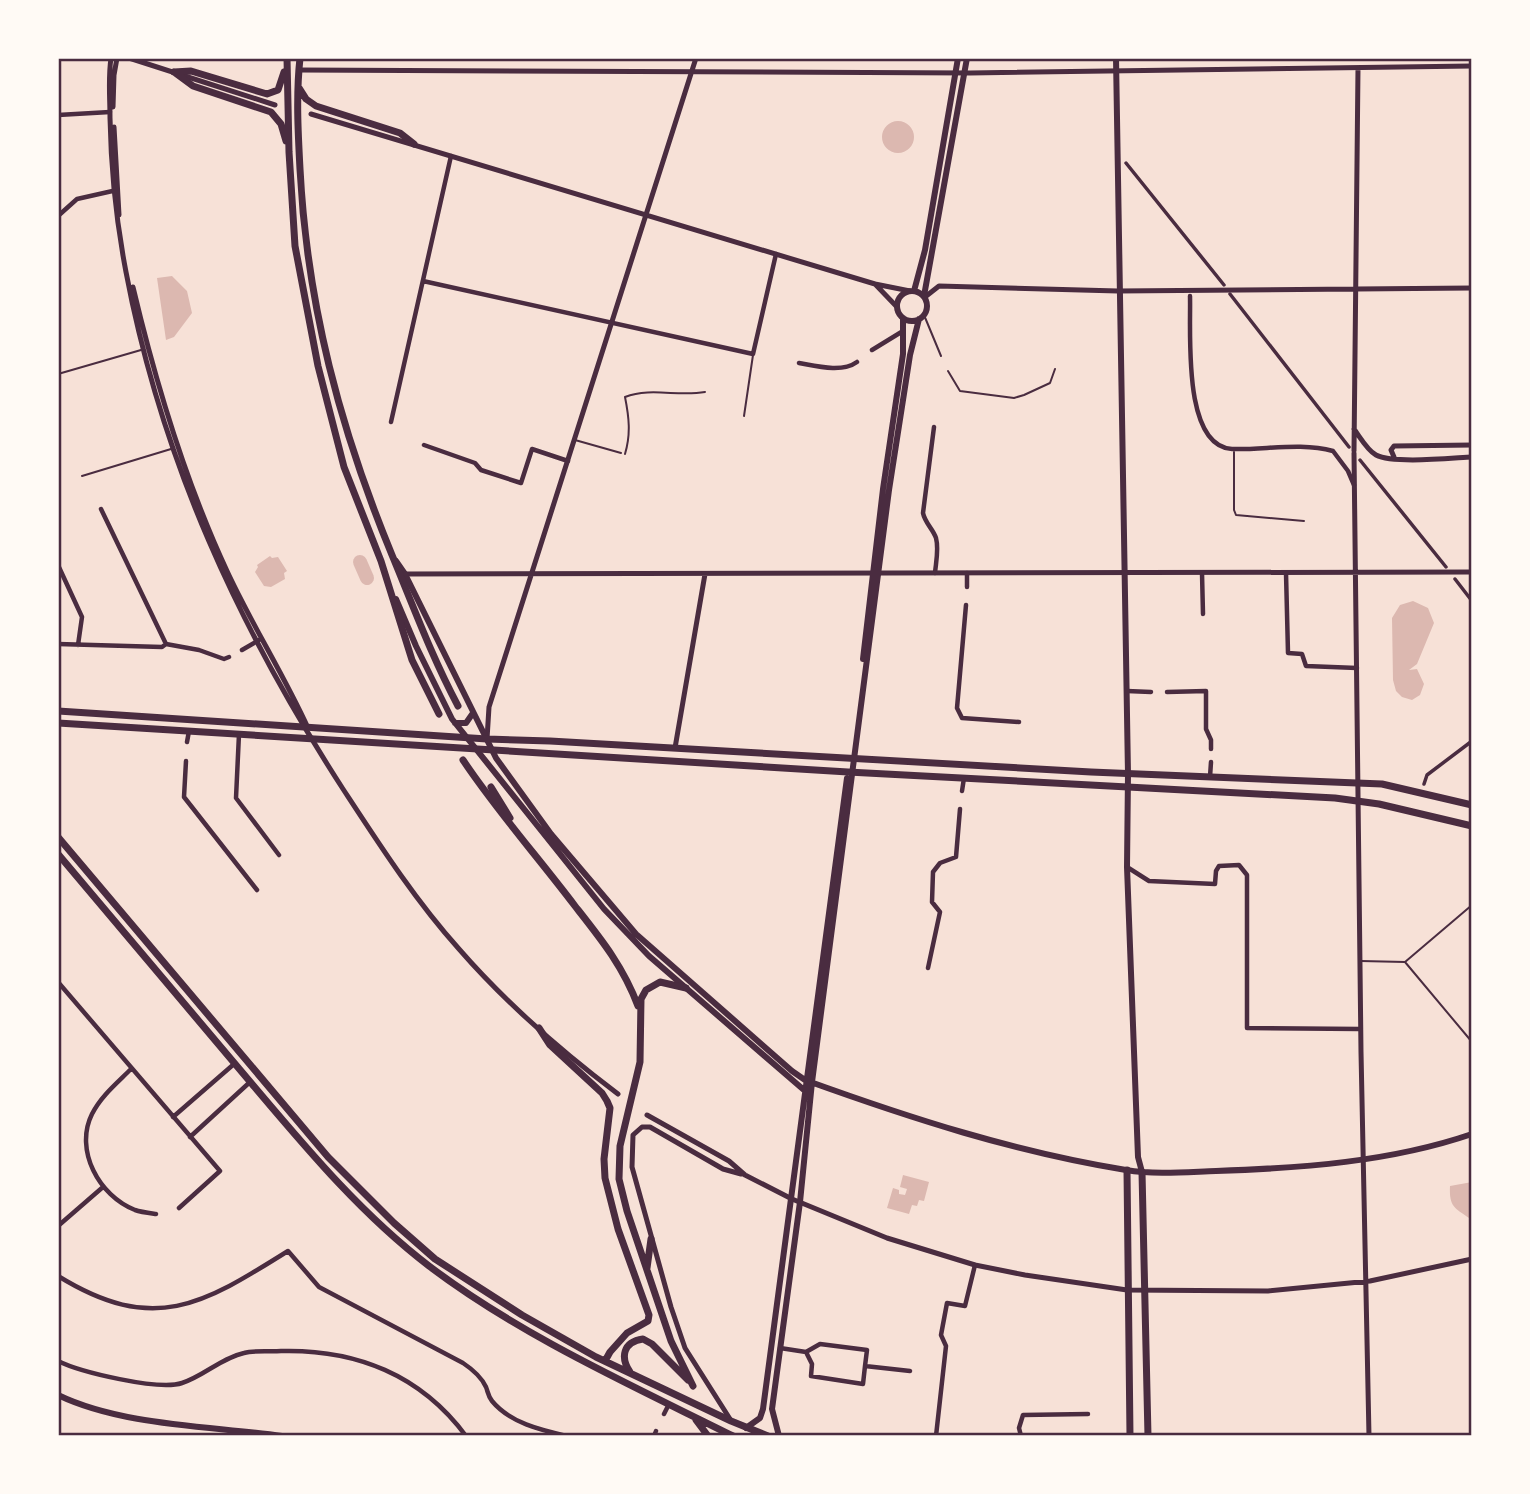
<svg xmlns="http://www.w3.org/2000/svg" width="1530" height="1494" viewBox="0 0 1530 1494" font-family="'Open Sans',sans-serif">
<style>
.water{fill:#dcb8b0}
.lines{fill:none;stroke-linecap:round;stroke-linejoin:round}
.river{stroke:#dcb8b0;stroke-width:14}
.service{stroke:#4a2c40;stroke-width:2}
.pedestrian{stroke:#4a2c40;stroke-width:3.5}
.minor{stroke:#4a2c40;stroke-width:4.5}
.tertiary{stroke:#4a2c40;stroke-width:5}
.secondary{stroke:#4a2c40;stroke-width:6}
.primary{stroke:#4a2c40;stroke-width:7}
.neatline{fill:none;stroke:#4a2c40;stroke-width:2.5}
</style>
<rect width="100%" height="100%" fill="#f7e1d7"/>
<path class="water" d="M882 137a16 16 0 1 1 32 0a16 16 0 1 1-32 0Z
M 172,276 L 187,291 L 192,313 L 174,337 L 166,340 L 157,278 Z
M 270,556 L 272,558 L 278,557 L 287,571 L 284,573 L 285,579 L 271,587 L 264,586 L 255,572 L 258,567 L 257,565 Z
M 1413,601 L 1428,608 L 1434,623 L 1417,664 L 1409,670 L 1417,669 L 1424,684 L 1420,695 L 1412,700 L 1402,697 L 1396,691 L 1393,680 L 1392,618 L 1400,605 Z
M 903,1175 L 929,1182 L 924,1201 L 919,1200 L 917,1206 L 912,1205 L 909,1214 L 887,1208 L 893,1188 L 899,1190 L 899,1194 L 905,1195 L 907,1189 L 900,1187 Z
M 1472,1182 L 1472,1220 C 1455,1208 1449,1208 1450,1186 Z"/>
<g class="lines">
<path class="river" d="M 360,562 L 367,578"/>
<path class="service" d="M 924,315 L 941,356
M 948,371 L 960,391 L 1014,398 L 1024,395 L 1050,383 L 1055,369
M 58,374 L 141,350
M 744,416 L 753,355
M 575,440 L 621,453
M 1234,452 L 1234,510 L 1236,515 L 1304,521
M 625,454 C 631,434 629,417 625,397 C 651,387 678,397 705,392
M 82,476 L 171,449
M 1361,961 L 1405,962 L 1472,905
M 1405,962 L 1472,1042"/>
<path class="pedestrian" d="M 1126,163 L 1224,285
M 1230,294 L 1349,447
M 1360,460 L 1446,567
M 1455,579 L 1472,601
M 1424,784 L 1427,775 L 1472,741"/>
<path class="minor" d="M 58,115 L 110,112
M 58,216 L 77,199 L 117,190
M 423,281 L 753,354 L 776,254
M 1190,296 C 1191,332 1182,446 1232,449 C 1265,450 1301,442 1333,451 L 1348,471 L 1354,485
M 872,350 L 903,331
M 799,363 C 816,366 842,373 857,362
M 391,422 L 451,156
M 934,427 L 923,513 C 925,523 933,529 936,538 C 939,549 936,562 935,573
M 424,445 L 475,463 L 481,470 L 521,483 L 532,449 L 568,461
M 101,509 L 166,644
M 58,565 L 82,617 L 78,645
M 1202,573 L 1203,614
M 1286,573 L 1288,653 L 1302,654 L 1306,666 L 1357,668
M 967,587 L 967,573
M 966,605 L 957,708 L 962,718 L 1019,722
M 58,644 L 162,647 L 166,644 L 199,650 L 224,659 L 229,657
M 242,650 L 259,640
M 1127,691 L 1151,692
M 1167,692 L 1206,691 L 1206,729 L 1211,740 L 1211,749
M 239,734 L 236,798 L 279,855
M 187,742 L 189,731
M 186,761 L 184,797 L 257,890
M 1210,777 L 1211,762
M 962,791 L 964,778
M 1127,867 L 1149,881 L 1215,884 L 1216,871 L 1219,866 L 1239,865 L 1247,875 L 1247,1028 L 1360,1029
M 928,968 L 940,912 L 932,902 L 933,872 L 940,863 L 956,857 L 960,809
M 58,982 L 220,1171 L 179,1208
M 131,1069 C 117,1083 101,1096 92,1114 C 74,1150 99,1196 135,1210 C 141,1212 149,1213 156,1214
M 173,1117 L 234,1064
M 190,1137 L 250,1082
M 58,1226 L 103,1187
M 58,1276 C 154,1335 202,1305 288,1251 L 319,1287 L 463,1363 C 472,1369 481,1376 486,1387 C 488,1392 488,1396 492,1401 C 510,1423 541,1430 567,1436
M 780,1348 L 806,1352 L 812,1364 L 811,1376 L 863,1384 L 865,1366
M 806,1352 L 820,1344 L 867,1350 L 865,1366 L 910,1371
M 58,1361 C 80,1372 159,1391 182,1383 C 204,1376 221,1358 244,1353 C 255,1350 270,1352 281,1351 C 356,1349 421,1375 466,1436
M 664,1414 L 669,1404
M 654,1436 L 656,1431
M 936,1436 L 946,1346 L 941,1335 L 947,1303 L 965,1306 L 975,1265
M 1021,1436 L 1019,1428 L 1023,1415 L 1088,1414"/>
<path class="tertiary" d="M 111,58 C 108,78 110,97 110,118 C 111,170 116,220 126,272 C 162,462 239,628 343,789 C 379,844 415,900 459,949 C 506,1003 561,1051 618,1094
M 129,58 L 275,105
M 299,70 L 970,73 L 1472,66
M 113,107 L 114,75 L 117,58
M 311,114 L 875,284 L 897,307
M 114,127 L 119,215
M 875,284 L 910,291
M 133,287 C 156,384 185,481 227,571 C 252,625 284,675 308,728
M 925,297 L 939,286 L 1118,291 L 1472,288
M 1354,429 C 1360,437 1367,450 1376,455 C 1393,464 1451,458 1472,457
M 1354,451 L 1358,68
M 1354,453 L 1361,1052 L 1369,1436
M 1394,457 L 1391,450 L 1394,446 L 1472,445
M 405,574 L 1472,572
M 487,739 L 489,707 L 696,58
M 675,748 L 705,574
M 647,1115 L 729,1161 L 745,1175 L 792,1199 L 887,1238 L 975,1265 L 1025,1275 L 1127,1290 L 1268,1291 L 1370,1281 L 1472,1259
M 730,1419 L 685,1348 L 671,1307 L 632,1167 L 633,1135 L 642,1127 L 650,1127 L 723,1169 L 741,1174"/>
<path class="secondary" d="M 1116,58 L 1128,774 L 1127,867 L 1138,1157 L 1142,1172
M 914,291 L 925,250 L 958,58
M897 306a15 15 0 1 1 30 0a15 15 0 1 1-30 0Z
M 924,296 L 967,58
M 396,561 L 405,574 L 496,758 L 551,834 L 636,934 L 792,1071 L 805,1080 C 910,1118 1015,1152 1126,1170 C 1155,1175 1187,1172 1216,1171 C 1302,1168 1390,1162 1472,1134
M 396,599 L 416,646 L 452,719 L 604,909 L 649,956 L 804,1090
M 863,659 L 883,489 L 903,354 L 903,318
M 455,723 L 466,723 L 473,713
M 58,1395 C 122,1426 211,1426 282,1436
M 746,1428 L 760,1418 L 763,1409 L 847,778
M 779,1436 L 772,1409 L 800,1202 L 812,1082 L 889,490 L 910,355 L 919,319"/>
<path class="primary" d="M 287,58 L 289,152 L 295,246 L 318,366 L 344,467 L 381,561 L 412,660 L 439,714
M 300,58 C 296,95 298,132 300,169 C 307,305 340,429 392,555 C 414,608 431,655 458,706
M 174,72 L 193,86 L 271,112 L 281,124 L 286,141
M 174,72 L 191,71 L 267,94 L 278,90 L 284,72
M 299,88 L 306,99 L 316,106 L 400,133 L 414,144
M 58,711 L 487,739 L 550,741 L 1091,772 L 1382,784 L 1472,805
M 58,723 L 848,772 L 1335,798 L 1379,804 L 1472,826
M 463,760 C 497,811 538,857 575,906 C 601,939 623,966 638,1006
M 491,787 L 510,818
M 58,837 L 328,1157 L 394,1223 L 435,1259 L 522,1315 L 596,1357 L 731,1421 L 768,1436
M 58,854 C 123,930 187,1008 252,1084 C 307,1149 361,1214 429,1266 C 520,1335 631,1385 733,1436
M 686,988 L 660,982 L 646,990 L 641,999 L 640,1062 L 620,1146 L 619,1179 L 627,1211 L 671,1341 L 693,1386
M 539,1028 L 550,1045 L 602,1093 L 607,1101 L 610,1108 L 604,1159 L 605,1178 L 618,1229 L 649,1315 L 648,1321 L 627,1333 L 610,1352 L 605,1361
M 1127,1170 L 1130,1436
M 1142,1172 L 1148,1436
M 647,1268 L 651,1239
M 630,1372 C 620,1357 623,1342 643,1339 L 652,1344 L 688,1380
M 696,1420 L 708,1436"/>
</g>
<rect width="1530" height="1494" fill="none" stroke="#fffaf5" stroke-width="119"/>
<rect x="60" y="60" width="1410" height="1374" class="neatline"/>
</svg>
